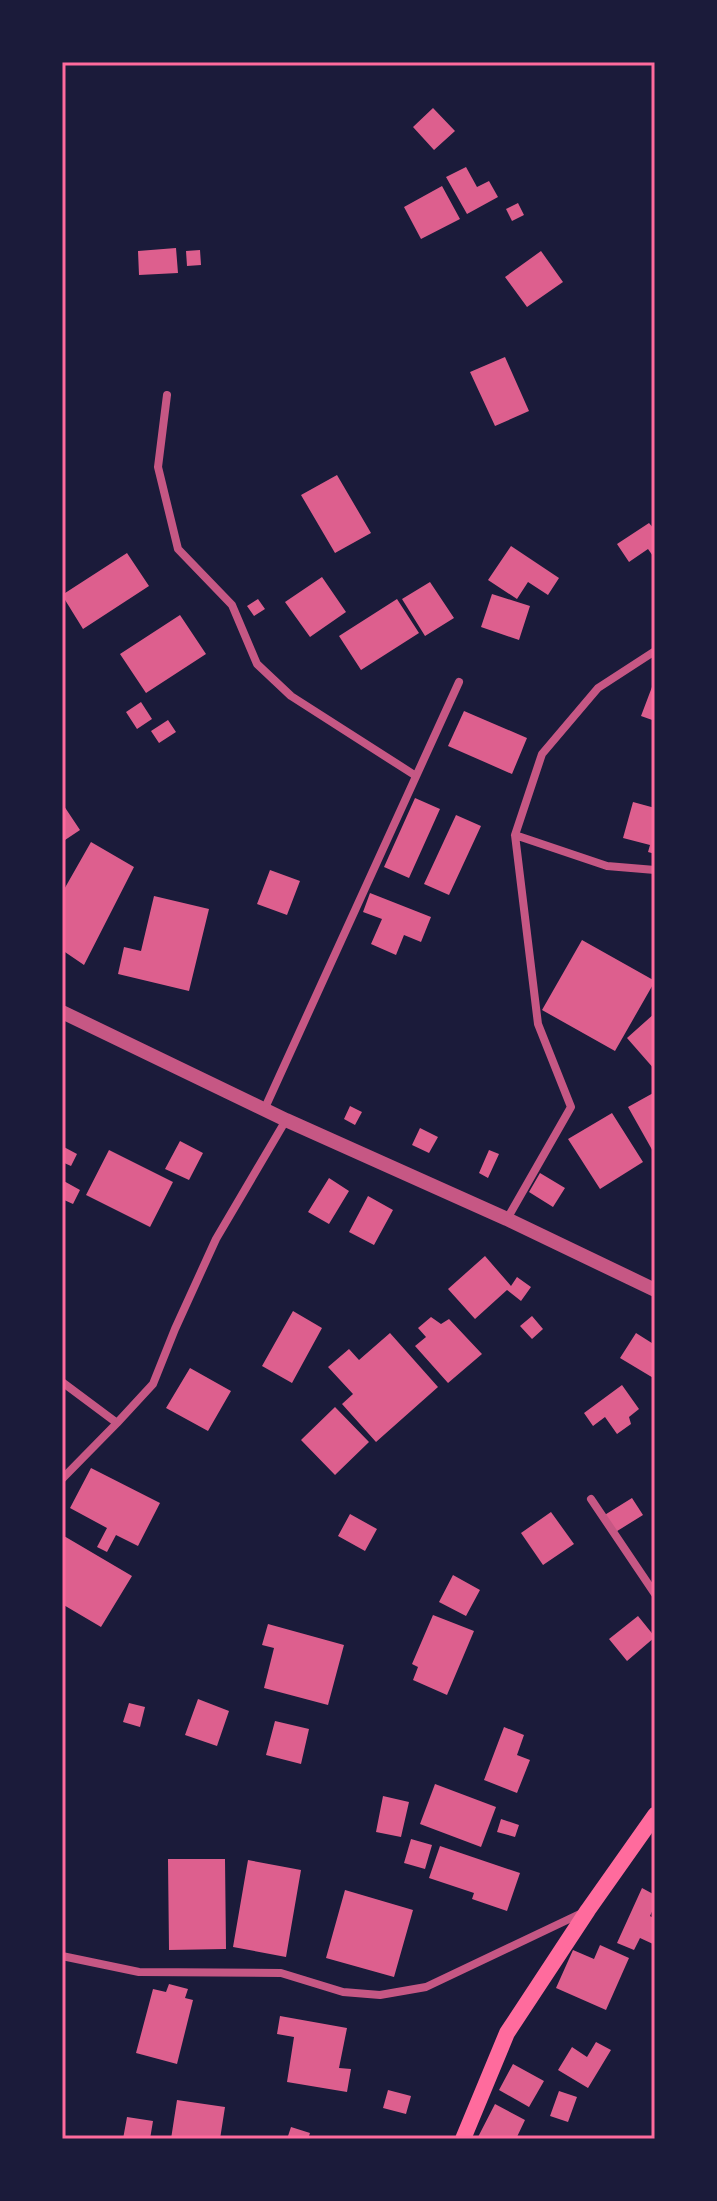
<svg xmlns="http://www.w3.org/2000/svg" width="717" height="2201" viewBox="0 0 717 2201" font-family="Raleway,sans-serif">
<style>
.building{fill:#dd5f8e}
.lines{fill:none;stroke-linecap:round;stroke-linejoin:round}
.minor{stroke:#c65784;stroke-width:8}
.tertiary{stroke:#c65784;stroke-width:14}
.secondary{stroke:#ff6b9d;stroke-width:16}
.neatline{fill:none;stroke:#ff6b9d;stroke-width:3}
</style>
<rect width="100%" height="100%" fill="#1b1b3a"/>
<path class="building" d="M 433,108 L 455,131 L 434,150 L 413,127 Z
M 466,167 L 477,187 L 489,181 L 498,197 L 467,214 L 446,177 Z
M 442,186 L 460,219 L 421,239 L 404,207 Z
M 518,203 L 524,215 L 512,221 L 506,209 Z
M 176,248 L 178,273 L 139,275 L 138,251 Z
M 200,250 L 201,265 L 187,266 L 186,251 Z
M 541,251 L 563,282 L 527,307 L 505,277 Z
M 505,357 L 529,411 L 495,426 L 470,372 Z
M 337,475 L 371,533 L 335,553 L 301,495 Z
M 649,523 L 655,530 L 655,559 L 648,549 L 629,562 L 617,544 Z
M 511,546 L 559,578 L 548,595 L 528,582 L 517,599 L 488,580 Z
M 127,553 L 149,586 L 83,629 L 62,595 Z
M 322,577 L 346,612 L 310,637 L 285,602 Z
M 430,582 L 454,618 L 425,636 L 402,599 Z
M 492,594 L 530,606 L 519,640 L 481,627 Z
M 258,599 L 265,609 L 254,616 L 247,606 Z
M 397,599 L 419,633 L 361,670 L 339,636 Z
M 180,615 L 206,654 L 146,693 L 120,654 Z
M 655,679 L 655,721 L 641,716 Z
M 141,702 L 152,719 L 137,729 L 126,712 Z
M 464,711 L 527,738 L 512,774 L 448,746 Z
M 168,720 L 176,732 L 159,743 L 151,731 Z
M 415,798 L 440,809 L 409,878 L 384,867 Z
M 633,802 L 655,808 L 655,854 L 648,852 L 650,845 L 623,838 Z
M 62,803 L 80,830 L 62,842 Z
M 456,815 L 481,826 L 449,895 L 424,884 Z
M 91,842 L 134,867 L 84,965 L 62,950 L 62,893 Z
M 270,870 L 300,881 L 287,915 L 257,904 Z
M 370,893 L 431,917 L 421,942 L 404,935 L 396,955 L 371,944 L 382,919 L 363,912 Z
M 154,896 L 209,909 L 189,991 L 118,974 L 124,947 L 141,951 Z
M 582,940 L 655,981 L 615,1051 L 542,1010 Z
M 655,1013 L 655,1070 L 627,1038 Z
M 655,1092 L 655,1155 L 628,1107 Z
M 350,1106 L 362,1112 L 355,1125 L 344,1119 Z
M 612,1113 L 643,1162 L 600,1189 L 568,1139 Z
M 420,1128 L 438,1137 L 429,1153 L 412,1145 Z
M 180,1141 L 203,1153 L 189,1180 L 165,1169 Z
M 62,1146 L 77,1154 L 71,1166 L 62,1162 Z
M 109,1150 L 173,1182 L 150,1227 L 86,1195 Z
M 489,1150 L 499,1154 L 488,1178 L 479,1173 Z
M 540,1173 L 565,1188 L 553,1207 L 529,1192 Z
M 329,1178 L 349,1191 L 329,1224 L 308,1212 Z
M 62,1180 L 80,1190 L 73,1204 L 62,1199 Z
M 368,1196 L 393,1210 L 374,1245 L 349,1232 Z
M 485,1256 L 511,1286 L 517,1277 L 531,1287 L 521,1301 L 507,1290 L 475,1319 L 448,1289 Z
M 293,1311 L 322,1328 L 292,1383 L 262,1366 Z
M 532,1316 L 543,1329 L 532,1339 L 520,1326 Z
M 431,1317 L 441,1324 L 449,1319 L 482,1354 L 448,1383 L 415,1346 L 426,1337 L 418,1328 Z
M 390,1333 L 438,1387 L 376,1442 L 342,1404 L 353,1394 L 328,1367 L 349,1349 L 359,1360 Z
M 636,1333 L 655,1345 L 655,1379 L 620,1358 Z
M 190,1368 L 231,1391 L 208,1431 L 166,1408 Z
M 622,1385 L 639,1409 L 629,1417 L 631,1424 L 617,1434 L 605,1417 L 593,1426 L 584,1413 Z
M 335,1407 L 369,1442 L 335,1475 L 301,1440 Z
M 91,1468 L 160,1503 L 138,1546 L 116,1535 L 107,1552 L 97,1547 L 107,1528 L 70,1508 Z
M 632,1498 L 643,1515 L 614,1533 L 603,1516 Z
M 551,1512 L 574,1544 L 543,1565 L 521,1533 Z
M 350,1514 L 377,1529 L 365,1551 L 338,1536 Z
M 64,1536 L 132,1576 L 101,1627 L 62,1604 L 62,1539 Z
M 453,1575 L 480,1590 L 466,1616 L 439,1602 Z
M 433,1615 L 474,1631 L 447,1695 L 413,1680 L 418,1667 L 412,1664 Z
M 638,1616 L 655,1637 L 627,1661 L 609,1639 Z
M 268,1624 L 344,1645 L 328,1705 L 264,1688 L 274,1648 L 262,1645 Z
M 198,1699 L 229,1711 L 217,1746 L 185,1735 Z
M 129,1703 L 145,1707 L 140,1727 L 123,1722 Z
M 275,1721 L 309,1729 L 301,1764 L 266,1755 Z
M 504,1727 L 524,1735 L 517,1755 L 530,1760 L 517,1793 L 484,1780 Z
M 435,1784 L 496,1807 L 481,1847 L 420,1824 Z
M 383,1796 L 409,1802 L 401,1837 L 376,1832 Z
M 501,1819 L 519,1825 L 515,1837 L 497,1832 Z
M 411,1839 L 432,1845 L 425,1869 L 404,1863 Z
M 440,1846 L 520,1873 L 507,1911 L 472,1899 L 474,1893 L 429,1878 Z
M 168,1859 L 225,1859 L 226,1949 L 169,1950 Z
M 248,1860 L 301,1870 L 286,1957 L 233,1947 Z
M 642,1888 L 655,1895 L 655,1905 L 650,1916 L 655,1919 L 655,1940 L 653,1944 L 640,1938 L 634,1950 L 617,1943 Z
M 345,1890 L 413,1910 L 394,1977 L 326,1958 Z
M 600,1945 L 629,1958 L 606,2010 L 556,1988 L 573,1950 L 594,1959 Z
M 169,1984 L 188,1989 L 185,1998 L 193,2000 L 177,2064 L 136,2053 L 153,1989 L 166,1992 Z
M 280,2016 L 347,2028 L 339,2068 L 351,2069 L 347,2092 L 287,2082 L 294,2037 L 277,2034 Z
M 596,2042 L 611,2050 L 588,2088 L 558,2070 L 572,2047 L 587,2057 Z
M 513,2064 L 544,2081 L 529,2107 L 499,2090 Z
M 388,2090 L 411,2096 L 406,2114 L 383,2108 Z
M 559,2091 L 577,2097 L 568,2122 L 550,2116 Z
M 177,2100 L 225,2107 L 220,2139 L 171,2139 Z
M 495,2104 L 525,2120 L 516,2139 L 478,2137 Z
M 127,2117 L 153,2121 L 150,2139 L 123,2139 Z
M 291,2127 L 310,2133 L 308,2139 L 287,2139 Z"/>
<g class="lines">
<path class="minor" d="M 167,395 L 158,467 L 178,549 L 232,605 L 257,664 L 291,696 L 416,776
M 515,835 L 607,866 L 655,870
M 264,1110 L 459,682
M 507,1219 L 571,1107 L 538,1024 L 515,835 L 542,754 L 598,688 L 655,651
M 62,1382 L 117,1423 L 153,1384 L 175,1329 L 216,1239 L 286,1120
M 62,1479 L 117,1423
M 591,1499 L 655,1594
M 62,1956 L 139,1972 L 281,1973 L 343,1992 L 380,1995 L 426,1987 L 584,1912"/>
<path class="tertiary" d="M 62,1012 L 286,1120 L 507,1219 L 655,1290"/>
<path class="secondary" d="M 463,2139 L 507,2033 L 588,1910 L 655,1815"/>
</g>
<rect width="717" height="2201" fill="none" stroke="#1b1b3a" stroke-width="128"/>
<rect x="64" y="64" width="589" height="2073" class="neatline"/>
</svg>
